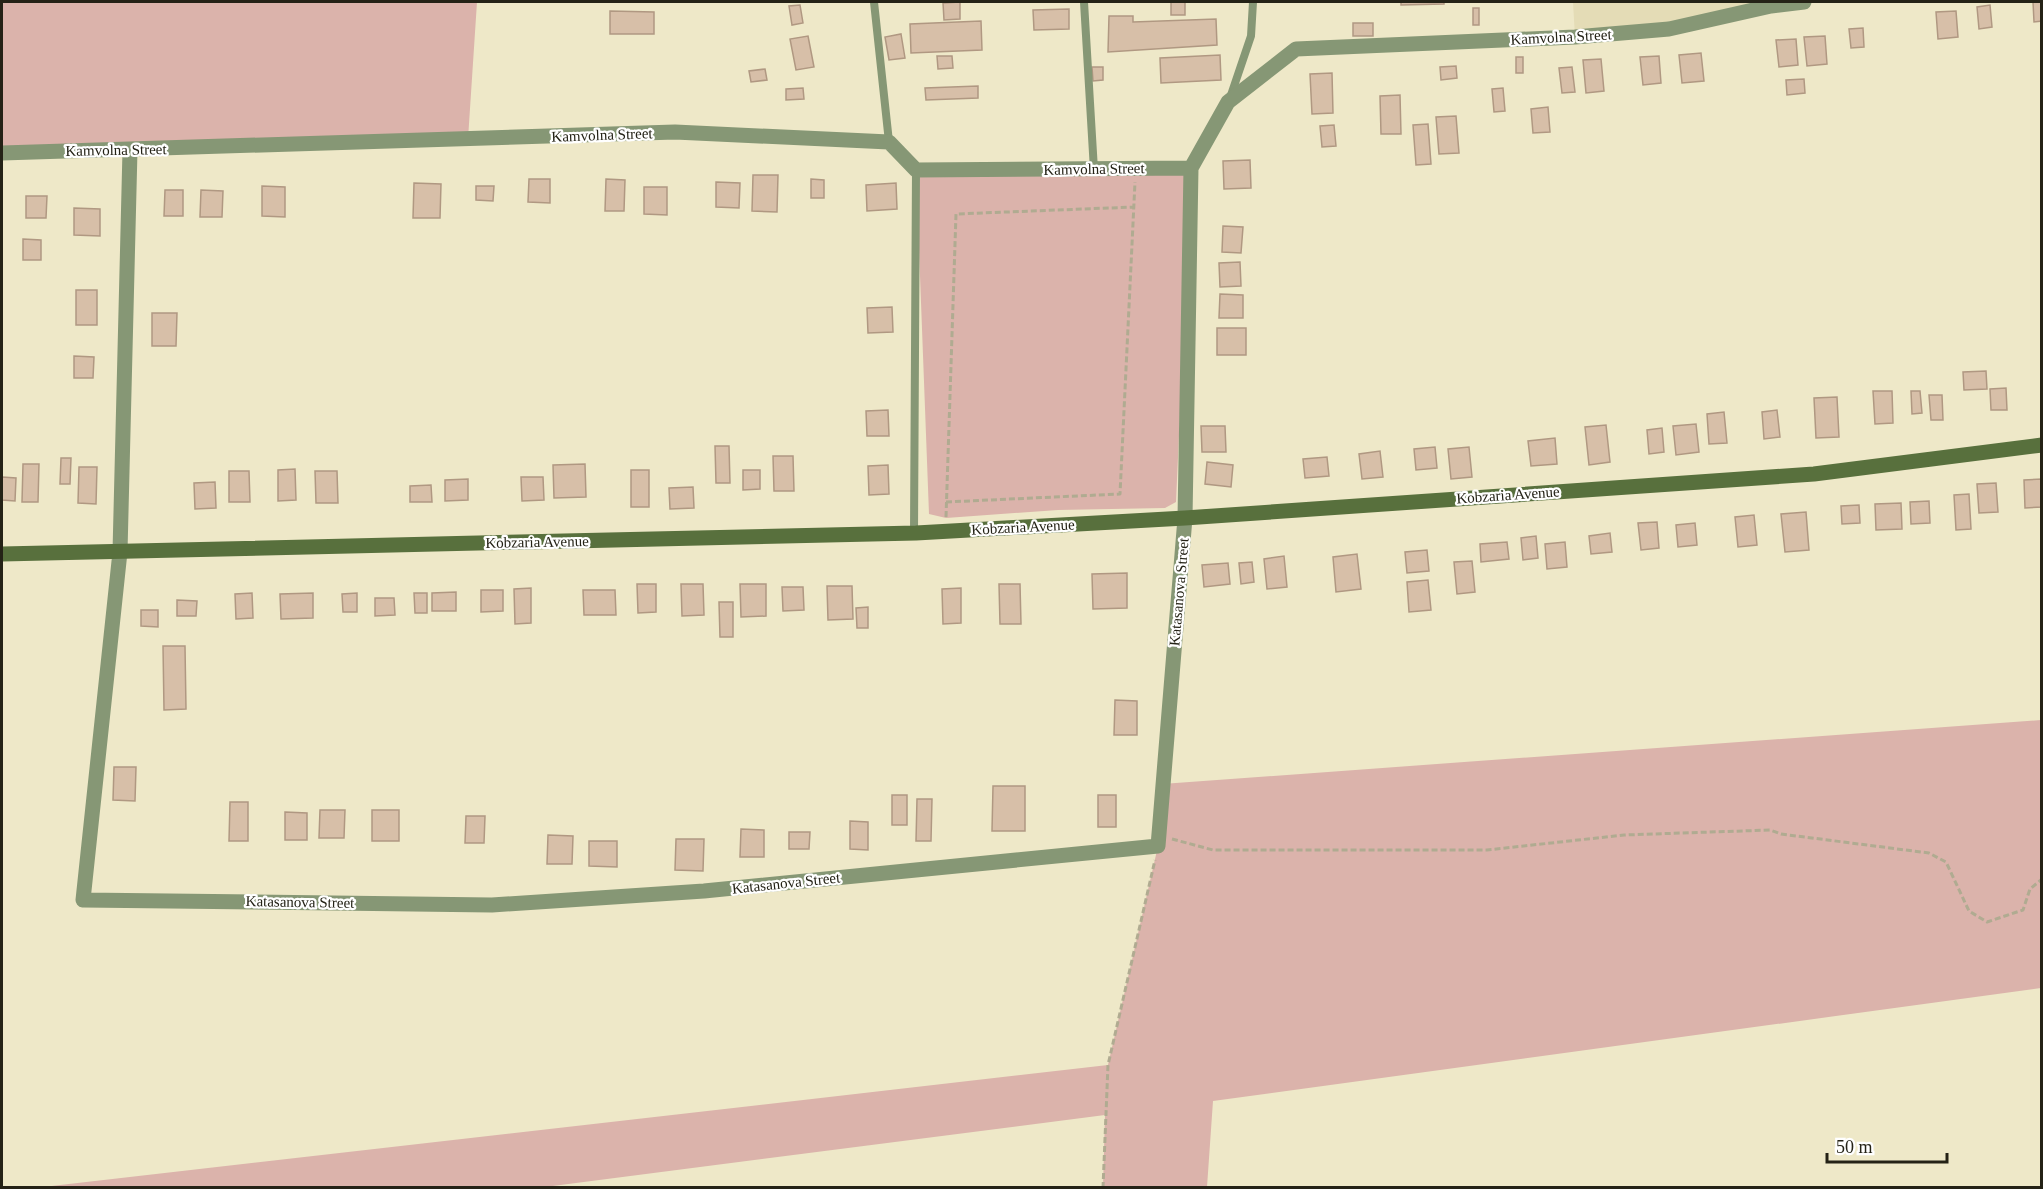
<svg xmlns="http://www.w3.org/2000/svg" width="2043" height="1189" viewBox="0 0 2043 1189" font-family="Georgia,serif">
<style>
.built{fill:#e4dcb6}
.green{fill:#dbb3ab}
.building{fill:#d7bfa8;stroke:#b09882;stroke-width:1.5}
.lines{fill:none;stroke-linecap:round;stroke-linejoin:round}
.path{stroke:#b0ab91;stroke-width:3;stroke-dasharray:6 3;stroke-linecap:butt}
.service{stroke:#869775;stroke-width:8}
.minor{stroke:#869775;stroke-width:15}
.secondary{stroke:#58703d;stroke-width:15}
.labels{text-anchor:middle;dominant-baseline:central;stroke-width:4.5;stroke-linejoin:round;paint-order:stroke}
.street-label{font-size:15px;fill:#242216;stroke:#fff}
</style>
<rect width="100%" height="100%" fill="#eee8c8"/>
<path class="built" d="M 1573,2 L 1804,2 L 1575,37 Z"/>
<path class="green" d="M 2,2 L 477,2 L 468,139 L 2,153 Z
M 1191,168 L 1176,502 L 1165,508 L 1058,510 L 946,518 L 929,514 L 916,170 Z
M 2041,720 L 2041,988 L 1213,1101 L 1207,1187 L 1103,1187 L 1105,1115 L 545,1187 L 34,1188 L 1108,1065 L 1158,846 L 1162,784 Z"/>
<path class="building" d="M 960,2 L 960,19 L 944,20 L 943,3 Z
M 1171,2 L 1185,2 L 1185,15 L 1171,15 Z
M 1401,2 L 1444,2 L 1444,4 L 1401,5 Z
M 2033,2 L 2042,2 L 2042,21 L 2034,22 Z
M 800,5 L 803,23 L 792,25 L 789,6 Z
M 1990,5 L 1992,27 L 1979,29 L 1977,7 Z
M 1473,8 L 1479,8 L 1479,25 L 1473,25 Z
M 1069,9 L 1069,29 L 1034,30 L 1033,10 Z
M 610,11 L 654,12 L 654,34 L 610,34 Z
M 1956,11 L 1958,37 L 1938,39 L 1936,12 Z
M 1109,16 L 1133,16 L 1133,22 L 1216,19 L 1217,45 L 1108,52 Z
M 981,21 L 982,50 L 911,53 L 910,24 Z
M 1353,23 L 1373,23 L 1373,36 L 1353,36 Z
M 1863,28 L 1864,47 L 1851,48 L 1849,29 Z
M 901,34 L 905,58 L 889,60 L 885,37 Z
M 808,36 L 814,67 L 796,70 L 790,39 Z
M 1825,36 L 1827,64 L 1807,66 L 1804,37 Z
M 1796,39 L 1798,65 L 1779,67 L 1776,40 Z
M 1701,53 L 1704,81 L 1682,83 L 1679,55 Z
M 1220,55 L 1221,80 L 1161,83 L 1160,58 Z
M 937,56 L 952,56 L 953,68 L 938,69 Z
M 1659,56 L 1661,83 L 1643,85 L 1640,57 Z
M 1516,57 L 1523,57 L 1523,73 L 1516,73 Z
M 1601,59 L 1604,91 L 1586,93 L 1583,60 Z
M 1456,66 L 1457,78 L 1441,80 L 1440,67 Z
M 1092,67 L 1103,67 L 1103,80 L 1093,81 Z
M 1572,67 L 1575,92 L 1562,93 L 1559,68 Z
M 765,69 L 767,80 L 751,82 L 749,71 Z
M 1332,73 L 1333,113 L 1312,114 L 1310,74 Z
M 1804,79 L 1805,93 L 1787,95 L 1786,80 Z
M 978,86 L 978,98 L 926,100 L 925,88 Z
M 803,88 L 804,99 L 786,100 L 786,89 Z
M 1503,88 L 1505,111 L 1494,112 L 1492,89 Z
M 1400,95 L 1401,134 L 1381,134 L 1380,96 Z
M 1548,107 L 1550,132 L 1533,133 L 1531,109 Z
M 1456,116 L 1459,153 L 1439,154 L 1436,117 Z
M 1428,124 L 1431,164 L 1416,165 L 1413,125 Z
M 1334,125 L 1336,146 L 1322,147 L 1320,126 Z
M 1250,160 L 1251,188 L 1224,189 L 1223,161 Z
M 753,175 L 778,175 L 777,212 L 752,211 Z
M 529,179 L 550,179 L 550,203 L 528,202 Z
M 606,179 L 625,180 L 624,211 L 605,211 Z
M 811,179 L 824,180 L 824,198 L 811,198 Z
M 716,182 L 740,183 L 739,208 L 716,207 Z
M 414,183 L 441,184 L 440,218 L 413,218 Z
M 896,183 L 897,209 L 867,211 L 866,185 Z
M 262,186 L 285,187 L 285,217 L 262,216 Z
M 476,186 L 494,186 L 493,201 L 476,200 Z
M 644,187 L 667,187 L 667,215 L 644,214 Z
M 165,190 L 183,190 L 183,216 L 164,216 Z
M 201,190 L 223,191 L 222,217 L 200,217 Z
M 26,196 L 47,196 L 46,218 L 26,218 Z
M 74,208 L 100,209 L 100,236 L 74,235 Z
M 1223,226 L 1243,227 L 1241,253 L 1222,252 Z
M 23,239 L 41,240 L 41,260 L 23,260 Z
M 1240,262 L 1241,286 L 1220,287 L 1219,263 Z
M 76,290 L 97,290 L 97,325 L 76,325 Z
M 1220,294 L 1243,295 L 1243,318 L 1219,318 Z
M 892,307 L 893,332 L 868,333 L 867,308 Z
M 152,313 L 177,313 L 176,346 L 152,346 Z
M 1217,328 L 1246,328 L 1246,355 L 1217,355 Z
M 74,356 L 94,357 L 93,378 L 74,378 Z
M 1986,371 L 1987,389 L 1964,390 L 1963,372 Z
M 2006,388 L 2007,410 L 1991,410 L 1990,389 Z
M 1873,391 L 1892,391 L 1893,423 L 1875,424 Z
M 1911,391 L 1920,391 L 1922,413 L 1912,414 Z
M 1929,395 L 1942,395 L 1943,420 L 1931,420 Z
M 1837,397 L 1839,437 L 1816,438 L 1814,398 Z
M 888,410 L 889,436 L 867,436 L 866,411 Z
M 1777,410 L 1780,437 L 1764,439 L 1762,412 Z
M 1724,412 L 1727,443 L 1709,444 L 1707,414 Z
M 1696,424 L 1699,452 L 1676,455 L 1673,426 Z
M 1606,425 L 1610,462 L 1589,465 L 1585,427 Z
M 1201,426 L 1225,426 L 1226,452 L 1202,452 Z
M 1662,428 L 1664,452 L 1649,454 L 1647,430 Z
M 1555,438 L 1557,464 L 1531,466 L 1528,441 Z
M 715,446 L 729,446 L 730,483 L 716,483 Z
M 1435,447 L 1437,468 L 1416,470 L 1414,449 Z
M 1469,447 L 1472,477 L 1451,479 L 1448,449 Z
M 1380,451 L 1383,477 L 1362,479 L 1359,454 Z
M 773,456 L 793,456 L 794,491 L 774,491 Z
M 1327,457 L 1329,476 L 1305,478 L 1303,459 Z
M 61,458 L 71,458 L 70,484 L 60,484 Z
M 1207,462 L 1233,465 L 1231,487 L 1205,484 Z
M 23,464 L 39,464 L 38,502 L 22,502 Z
M 585,464 L 586,497 L 554,498 L 553,465 Z
M 888,465 L 889,494 L 869,495 L 868,466 Z
M 79,467 L 97,467 L 96,504 L 78,503 Z
M 295,469 L 296,500 L 278,501 L 278,470 Z
M 631,470 L 649,470 L 649,507 L 631,507 Z
M 743,470 L 760,470 L 760,489 L 743,490 Z
M 229,471 L 249,471 L 250,502 L 229,502 Z
M 315,471 L 337,471 L 338,503 L 316,503 Z
M 2,477 L 16,478 L 15,501 L 2,500 Z
M 521,477 L 543,477 L 544,500 L 522,501 Z
M 468,479 L 468,500 L 445,501 L 445,480 Z
M 2042,479 L 2042,507 L 2025,508 L 2024,480 Z
M 215,482 L 216,508 L 195,509 L 194,483 Z
M 1996,483 L 1998,512 L 1979,513 L 1977,484 Z
M 431,485 L 432,502 L 410,502 L 410,486 Z
M 693,487 L 694,508 L 670,509 L 669,488 Z
M 1969,494 L 1971,529 L 1956,530 L 1954,495 Z
M 1929,501 L 1930,523 L 1911,524 L 1910,502 Z
M 1901,503 L 1902,529 L 1876,530 L 1875,504 Z
M 1859,505 L 1860,523 L 1842,524 L 1841,506 Z
M 1806,512 L 1809,550 L 1785,552 L 1781,514 Z
M 1754,515 L 1757,545 L 1738,547 L 1735,517 Z
M 1657,522 L 1659,548 L 1641,550 L 1638,523 Z
M 1695,523 L 1697,545 L 1678,547 L 1676,525 Z
M 1610,533 L 1612,552 L 1591,554 L 1589,536 Z
M 1536,536 L 1538,558 L 1523,560 L 1521,538 Z
M 1507,542 L 1509,559 L 1481,562 L 1480,544 Z
M 1565,542 L 1567,567 L 1547,569 L 1545,544 Z
M 1427,550 L 1429,571 L 1407,573 L 1405,552 Z
M 1357,554 L 1361,589 L 1336,592 L 1333,557 Z
M 1284,556 L 1287,587 L 1267,589 L 1264,559 Z
M 1472,561 L 1475,592 L 1457,594 L 1454,562 Z
M 1252,562 L 1254,582 L 1241,584 L 1239,563 Z
M 1228,563 L 1230,584 L 1204,587 L 1202,565 Z
M 1127,573 L 1127,608 L 1093,609 L 1092,574 Z
M 1428,580 L 1431,610 L 1409,612 L 1407,582 Z
M 637,584 L 656,584 L 656,612 L 638,613 Z
M 681,584 L 703,584 L 704,615 L 682,616 Z
M 740,584 L 766,584 L 766,616 L 741,617 Z
M 999,584 L 1020,584 L 1021,624 L 1000,624 Z
M 827,586 L 852,586 L 853,619 L 828,620 Z
M 782,587 L 803,587 L 804,610 L 783,611 Z
M 531,588 L 531,623 L 515,624 L 514,589 Z
M 961,588 L 961,623 L 943,624 L 942,589 Z
M 481,590 L 503,590 L 503,611 L 481,612 Z
M 583,590 L 615,590 L 616,615 L 584,615 Z
M 456,592 L 456,611 L 432,611 L 432,593 Z
M 252,593 L 253,618 L 236,619 L 235,594 Z
M 313,593 L 313,618 L 281,619 L 280,594 Z
M 357,593 L 357,612 L 343,612 L 342,594 Z
M 414,593 L 427,593 L 427,613 L 415,613 Z
M 375,598 L 394,598 L 395,615 L 375,616 Z
M 177,600 L 197,601 L 196,616 L 177,616 Z
M 719,602 L 733,602 L 733,637 L 720,637 Z
M 868,607 L 868,628 L 857,628 L 856,608 Z
M 141,610 L 158,610 L 158,627 L 141,626 Z
M 163,646 L 185,646 L 186,709 L 164,710 Z
M 1115,700 L 1137,701 L 1137,735 L 1114,735 Z
M 114,767 L 136,767 L 135,801 L 113,800 Z
M 993,786 L 1025,786 L 1025,831 L 992,831 Z
M 892,795 L 907,795 L 907,825 L 892,825 Z
M 1098,795 L 1116,795 L 1116,827 L 1098,827 Z
M 917,799 L 932,799 L 931,841 L 916,841 Z
M 230,802 L 248,802 L 248,841 L 229,841 Z
M 320,810 L 345,810 L 344,838 L 319,838 Z
M 372,810 L 399,810 L 399,841 L 372,841 Z
M 285,812 L 307,813 L 307,840 L 285,840 Z
M 466,816 L 485,816 L 484,843 L 465,843 Z
M 850,821 L 868,822 L 868,850 L 850,849 Z
M 741,829 L 764,830 L 764,857 L 740,857 Z
M 789,832 L 810,832 L 809,849 L 789,849 Z
M 548,835 L 573,836 L 572,864 L 547,864 Z
M 676,839 L 704,839 L 703,871 L 675,870 Z
M 589,841 L 617,841 L 617,867 L 589,866 Z"/>
<g class="lines">
<path class="path" d="M 946,502 L 1120,494 L 1135,182
M 946,517 L 956,214 L 1134,207
M 1172,839 L 1213,850 L 1487,850 L 1624,835 L 1770,830 L 1781,834 L 1929,853 L 1946,862 L 1969,911 L 1987,922 L 2023,910 L 2030,889 L 2042,879
M 1103,1188 L 1108,1065 L 1155,860"/>
<path class="service" d="M 874,2 L 889,142
M 1084,2 L 1094,170
M 1230,98 L 1251,36 L 1253,2
M 914,533 L 916,170"/>
<path class="minor" d="M 130,150 L 120,552 L 83,900 L 492,905 L 704,891 L 1158,846 L 1185,518 L 1191,168 L 1228,102 L 1296,49 L 1575,37 L 1669,29 L 1771,6 L 1804,2
M 2,153 L 675,132 L 889,142 L 916,170 L 1191,168"/>
<path class="secondary" d="M 2,554 L 916,533 L 1185,518 L 1814,474 L 2042,445"/>
</g>
<g class="labels">
<g class="street-label">
<text transform="translate(1561 37) rotate(-3)">Kamvolna Street</text>
<text transform="translate(602 135) rotate(-2)">Kamvolna Street</text>
<text transform="translate(116 150) rotate(-1)">Kamvolna Street</text>
<text transform="translate(1094 169) rotate(-1)">Kamvolna Street</text>
<text transform="translate(1508 495) rotate(-4)">Kobzaria Avenue</text>
<text transform="translate(1023 527) rotate(-3)">Kobzaria Avenue</text>
<text transform="translate(537 542) rotate(-1)">Kobzaria Avenue</text>
<text transform="translate(1179 592) rotate(-85)">Katasanova Street</text>
<text transform="translate(786 883) rotate(-6)">Katasanova Street</text>
<text transform="translate(300 902) rotate(1)">Katasanova Street</text>
</g>
</g>
<rect width="2043" height="1189" fill="none" stroke="#242216" stroke-width="6"/>
<path d="M1827 1153v9h120v-9" fill="none" stroke="#242216" stroke-width="3"/>
<text x="1836" y="1153" font-size="18" fill="#242216" stroke="#ffffff" stroke-width="4.5" paint-order="stroke">50 m</text>
</svg>
